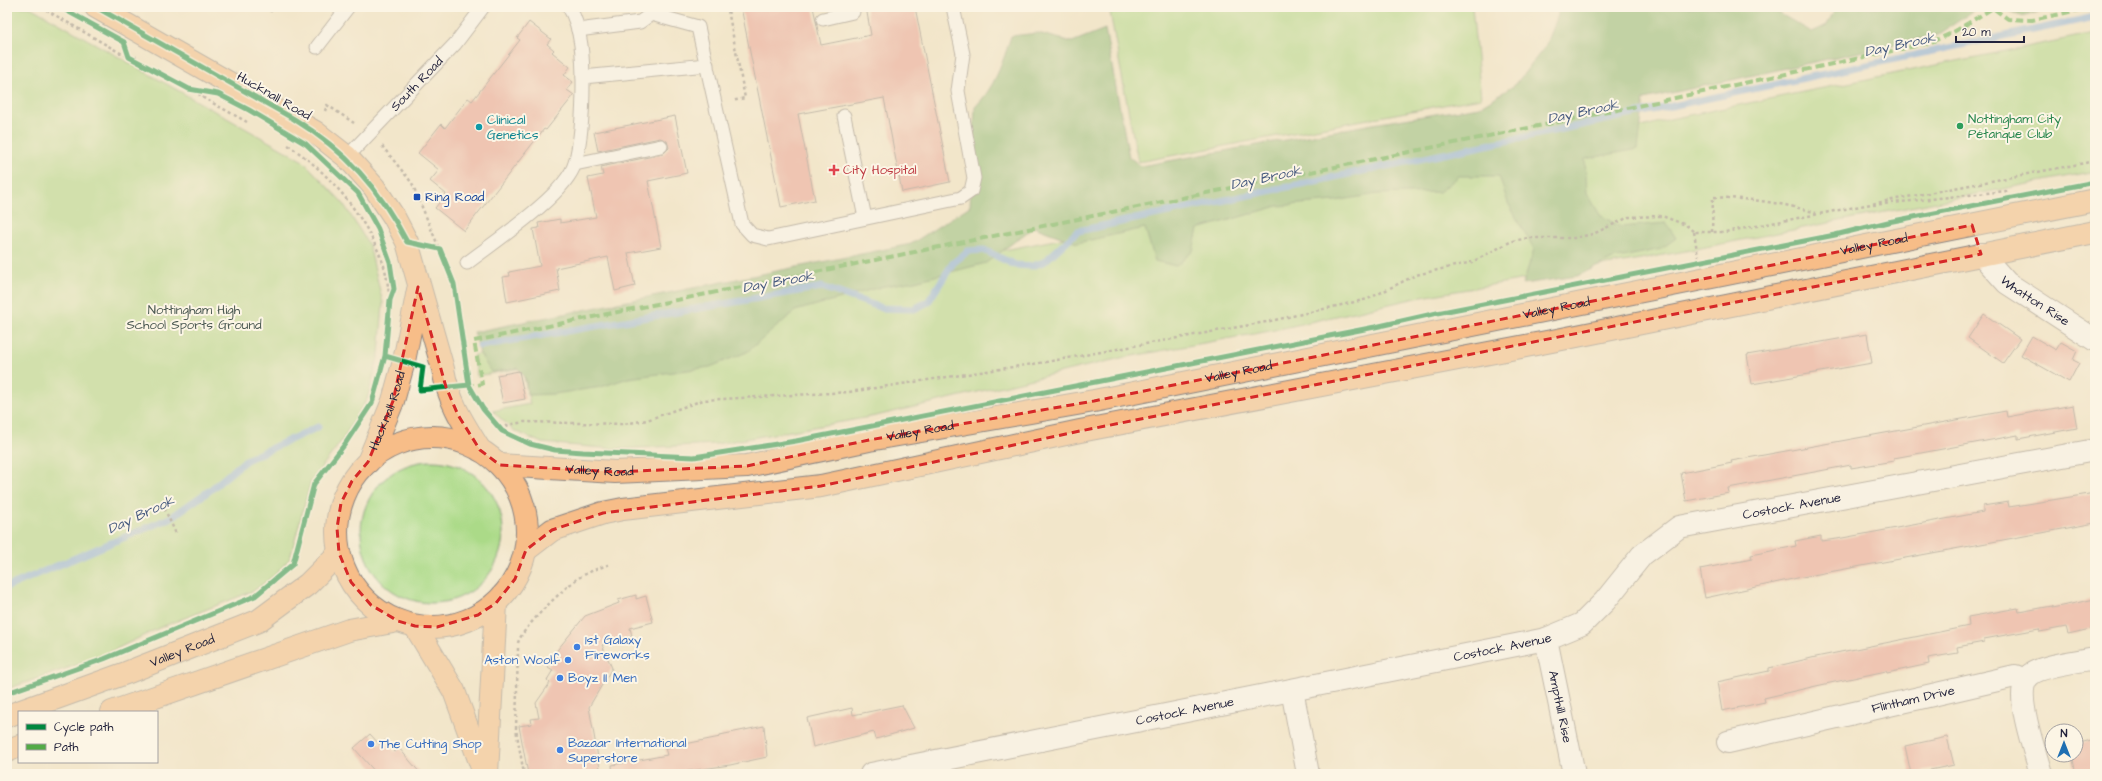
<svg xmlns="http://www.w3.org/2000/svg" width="2102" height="781" viewBox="0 0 2102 781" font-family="'Architects Daughter',sans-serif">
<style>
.green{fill:#abda88;stroke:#667e62}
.forest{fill:#88ba74;stroke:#556e58}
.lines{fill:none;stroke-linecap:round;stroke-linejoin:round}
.stream{stroke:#78a8e2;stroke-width:7}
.building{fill:#ea9e95}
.service-casing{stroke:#8a8482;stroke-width:15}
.minor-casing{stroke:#8a8482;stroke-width:24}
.primary-casing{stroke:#8a8482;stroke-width:24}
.trunk-casing{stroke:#8a8482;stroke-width:24}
.path{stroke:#8a8482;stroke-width:2.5;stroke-dasharray:3 3;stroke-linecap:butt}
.service{stroke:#fff;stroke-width:13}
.minor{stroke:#fff;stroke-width:22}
.primary{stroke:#f7bd88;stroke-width:22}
.trunk{stroke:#f7bd88;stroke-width:22}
.quiet{stroke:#53aa46;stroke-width:4;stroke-dasharray:8 4;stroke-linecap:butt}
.cycleway-casing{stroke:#fcf5e5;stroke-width:8}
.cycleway{stroke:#00873e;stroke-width:5}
.marked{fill:none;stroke:#d62828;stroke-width:3;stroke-dasharray:8 5;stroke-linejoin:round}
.leisure-dot{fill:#2e9e5b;stroke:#fcf5e5;stroke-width:1.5}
.culture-dot{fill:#0f9aa8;stroke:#fcf5e5;stroke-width:1.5}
.health-dot{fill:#e0444e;stroke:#fcf5e5;stroke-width:1.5}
.transit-dot{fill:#1a4fb4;stroke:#fcf5e5;stroke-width:1.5}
.shop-dot{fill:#3f7fe0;stroke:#fcf5e5;stroke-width:1.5}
.labels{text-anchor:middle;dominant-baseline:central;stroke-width:4;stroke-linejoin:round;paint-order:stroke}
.street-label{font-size:13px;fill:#22223b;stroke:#fcf5e5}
.leisure-label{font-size:13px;fill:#27864d;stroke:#fcf5e5;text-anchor:start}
.culture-label{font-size:13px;fill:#0d838f;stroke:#fcf5e5;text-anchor:start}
.health-label{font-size:13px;fill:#be3a42;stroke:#fcf5e5;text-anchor:start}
.transit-label{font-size:13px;fill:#164399;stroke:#fcf5e5;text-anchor:start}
.park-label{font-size:13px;fill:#4b5952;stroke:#fcf5e5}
.shop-label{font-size:13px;fill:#366cbe;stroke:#fcf5e5;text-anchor:start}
.water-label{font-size:14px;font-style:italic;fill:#44587e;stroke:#fcf5e5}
</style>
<rect width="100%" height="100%" fill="#fcf5e5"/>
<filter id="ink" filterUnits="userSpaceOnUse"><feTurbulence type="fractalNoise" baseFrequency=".025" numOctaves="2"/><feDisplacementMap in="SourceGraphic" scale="8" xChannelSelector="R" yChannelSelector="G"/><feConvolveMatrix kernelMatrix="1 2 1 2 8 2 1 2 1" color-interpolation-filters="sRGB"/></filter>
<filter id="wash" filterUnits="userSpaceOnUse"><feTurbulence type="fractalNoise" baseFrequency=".012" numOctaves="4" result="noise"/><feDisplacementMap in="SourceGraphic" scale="16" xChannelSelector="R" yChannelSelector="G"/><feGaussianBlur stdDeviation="0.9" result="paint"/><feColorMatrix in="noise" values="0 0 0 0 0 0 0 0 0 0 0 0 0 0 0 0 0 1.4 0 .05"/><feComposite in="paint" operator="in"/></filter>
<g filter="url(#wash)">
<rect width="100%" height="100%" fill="#f2e6ca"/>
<path class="green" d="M 7,7 L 30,7 L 303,161 L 343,203 L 369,245 L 383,303 L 379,354 L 367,399 L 343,439 L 311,481 L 290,558 L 274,576 L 253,591 L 159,628 L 102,656 L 7,689 Z
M 1109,7 L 1472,7 L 1481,98 L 1138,162 Z
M 2095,33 L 2095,171 L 1675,253 L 1416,298 L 1270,331 L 1121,358 L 876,416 L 716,444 L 617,449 L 542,443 L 513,430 L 493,411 L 530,404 L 522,368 L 477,376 L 474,355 L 1070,237 L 1618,134 L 1670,119 Z
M361 532a71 71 0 1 1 142 0a71 71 0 1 1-142 0Z"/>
<path class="forest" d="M 1558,7 L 1768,7 L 1812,32 L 1827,25 L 1836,7 L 1979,7 L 1938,35 L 1644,99 L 1638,149 L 1585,159 L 1587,193 L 1600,215 L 1621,227 L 1666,223 L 1676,238 L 1661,249 L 1613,259 L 1577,276 L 1523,284 L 1534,249 L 1508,203 L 1499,176 L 1459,176 L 1439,192 L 1377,194 L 1335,201 L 1278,206 L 1198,229 L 1193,251 L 1176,266 L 1155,261 L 1145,228 L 1077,243 L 1034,227 L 986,263 L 915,281 L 884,286 L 795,311 L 747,352 L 710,367 L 628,378 L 601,387 L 554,394 L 527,395 L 526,380 L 518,368 L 491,372 L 480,354 L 474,332 L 911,244 L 970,206 L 975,107 C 994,89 1003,62 1011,36 L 1038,33 L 1072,42 L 1105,29 L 1129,157 L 1141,166 L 1373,124 L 1479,107 L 1515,85 L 1547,44 L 1558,15 Z
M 2001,7 L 2064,7 L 2020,16 Z"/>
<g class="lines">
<path class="stream" d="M 480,346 L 822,287 L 882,308 L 914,309 L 928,302 L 953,263 L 968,251 L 984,250 L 1015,265 L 1032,266 L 1044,262 L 1078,231 L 2095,17
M 7,587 L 170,518 L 209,491 L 246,460 L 318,427"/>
</g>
<g id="blocks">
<path class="building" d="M 741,7 L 813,7 L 821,45 L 871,35 L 866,7 L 915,7 L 950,182 L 902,192 L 884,98 L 798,114 L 815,200 L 781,207 Z
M 529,22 L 551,39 L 547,44 L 554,50 L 552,52 L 570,67 L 564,75 L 573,82 L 567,90 L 574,95 L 546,130 L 544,129 L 464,231 L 435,208 L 446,194 L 430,181 L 439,170 L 418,153 L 441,124 L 445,128 L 468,98 L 472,101 L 520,40 L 517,38 Z
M 675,116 L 687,173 L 648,181 L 661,247 L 628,253 L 635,286 L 615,291 L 608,257 L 556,268 L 560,291 L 507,302 L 503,277 L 510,276 L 509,272 L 540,266 L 533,229 L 539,228 L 538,223 L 560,219 L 560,223 L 596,217 L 588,178 L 603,175 L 601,167 L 663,154 L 669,148 L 667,141 L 660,138 L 598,151 L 594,132 Z
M 1984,314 L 2020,339 L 2003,363 L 1968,338 Z
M 1867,334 L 1872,363 L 1752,384 L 1747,355 Z
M 2032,336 L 2056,350 L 2061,342 L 2077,351 L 2073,360 L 2079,363 L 2069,382 L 2021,355 Z
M 519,371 L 525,399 L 503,403 L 497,375 Z
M 2073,405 L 2077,428 L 2018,439 L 2018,435 L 1894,458 L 1894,461 L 1851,468 L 1851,465 L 1809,473 L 1728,488 L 1729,493 L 1686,501 L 1681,473 L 1732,463 L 1731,461 L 2006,411 L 2007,417 Z
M 2095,493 L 2095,523 L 1802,577 L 1705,598 L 1700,569 L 1752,559 L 1751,555 L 1796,546 L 1795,541 L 1821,536 L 1821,541 L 1837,539 L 1983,512 L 1983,506 L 2008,502 L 2009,507 Z
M 636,595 L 636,599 L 646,596 L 653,622 L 630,628 L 632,636 L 602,645 L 612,668 L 589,707 L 601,774 L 528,774 L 519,726 L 532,724 L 531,719 L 539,718 L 536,703 L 550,683 L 547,680 L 553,670 L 548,667 L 558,649 L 585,616 L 619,603 L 618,600 Z
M 2095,599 L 2095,628 L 2068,634 L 2066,627 L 2040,632 L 2039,629 L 1984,639 L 1984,642 L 1957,647 L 1958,653 L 1928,658 L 1929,664 L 1887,673 L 1886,671 L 1816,686 L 1764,698 L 1765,702 L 1722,711 L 1717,682 L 1769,671 L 1769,668 L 1816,657 L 1969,626 L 1968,617 L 2018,608 L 2019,612 L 2052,606 L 2052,608 Z
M 902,705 L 914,728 L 876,739 L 874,732 L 813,747 L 807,718 L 852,708 L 853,715 Z
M 764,726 L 767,757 L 730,765 L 668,774 L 613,774 L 612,765 L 667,755 L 665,748 L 720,737 L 720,735 Z
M 370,734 L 380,745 L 385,740 L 395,752 L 399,748 L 421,774 L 377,774 L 354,748 Z
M 1947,737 L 1954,765 L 1911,774 L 1905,746 Z
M 2095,739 L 2095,774 L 2076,774 L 2072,755 L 2076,755 L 2076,744 Z"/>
</g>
</g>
<g filter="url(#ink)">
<use href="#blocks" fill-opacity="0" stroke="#8a8482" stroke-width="1"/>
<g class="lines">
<g class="service-casing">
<g id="service">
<path d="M 651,14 L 698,27 L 742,224 L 752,235 L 768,239 L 961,198 L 971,191 L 974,178 L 958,91 L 963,54 L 953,7"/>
<path d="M 823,19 L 853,12 L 852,7"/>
<path d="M 578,30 L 640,22 L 661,7"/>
<path d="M 317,47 L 348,7"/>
<path d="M 583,77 L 707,65"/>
<path d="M 844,116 L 865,218"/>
<path id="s1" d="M 347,157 L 455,44 L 483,7"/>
<path d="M 575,164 L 661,146"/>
<path d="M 467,263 C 494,242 566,195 575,163 C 582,137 583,111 583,84 C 583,60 582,28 569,7"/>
</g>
</g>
<g class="minor-casing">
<g id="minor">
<path id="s2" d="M 1981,254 L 2007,283 L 2095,340"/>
<path id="s3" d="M 1546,639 L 1574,774"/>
<path d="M 1292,690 L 1308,774"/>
<path id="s4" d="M 1728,742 L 2015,676 L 2025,680"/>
<path id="s5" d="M 871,774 L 1546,639 L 1582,624 L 1605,601 L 1642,555 L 1679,527 L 2095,450"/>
<path d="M 2041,774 C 2036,753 2011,690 2030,675 C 2040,666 2080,661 2095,658"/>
</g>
</g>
<g class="primary-casing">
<g id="primary">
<path d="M 96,7 L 315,132 L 347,157 L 374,187 L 394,217 L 407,242 L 443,369 C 448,400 463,423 480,450"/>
<path id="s6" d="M 368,462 L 393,401 L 404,361 L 418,290"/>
<path d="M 415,626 L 454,691 L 484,773"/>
<path d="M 487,774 L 496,603"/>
</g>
</g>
<g class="trunk-casing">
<g id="trunk">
<circle cx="432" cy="532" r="95"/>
<path id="s7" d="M 500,465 L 615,472 L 747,466 L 869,440 L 1094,401 L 2095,200"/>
<path d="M 526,550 L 552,530 L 603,513 L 623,509 L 821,486 L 1080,431 L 1557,340 L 2095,232"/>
<path d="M 112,712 L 349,630 L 398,621"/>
<path id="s8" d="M 7,716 L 126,673 L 258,621 L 308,584 L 339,553"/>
<path d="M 7,751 L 19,746"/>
</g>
</g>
<path class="path" d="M 41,7 L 122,54 L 129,57 L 137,57
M 264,7 L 273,12
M 724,7 L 728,10 L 745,98 L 732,101
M 199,93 L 200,96 L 247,122
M 325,111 L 327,105 L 354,123
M 288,145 C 331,174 364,214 383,263 C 387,274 388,288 390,300
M 382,146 L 412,183 L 454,284 L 466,363
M 1873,205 L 2006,191 L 2007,196
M 1694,232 L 1698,257
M 1712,232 L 1713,197 C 1749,199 1782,202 1816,213
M 502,431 L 508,425 L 524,422 L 624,424 L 647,420 L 703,400 L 849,392 L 1046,362 L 1266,322 L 1368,299 L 1416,275 L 1472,262 L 1512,241 L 1529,238 L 1574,238 L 1593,234 L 1629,217 L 1662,216 L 1686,225 L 1694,232 L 1725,232 L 2095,161
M 162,503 L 176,534
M 518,643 C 521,629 564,588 577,579 C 588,572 598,568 611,564
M 518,648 L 516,729 L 524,774"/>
<use href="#service" class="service"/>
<use href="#minor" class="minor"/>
<use href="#primary" class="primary"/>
<use href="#trunk" class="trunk"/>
<path class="quiet" d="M 466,386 L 482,384 L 474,341 L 1647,104 L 1929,43 L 1952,33 L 1993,8 L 2008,19 L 2032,20 L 2093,7"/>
<g class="cycleway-casing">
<path id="cycleway" d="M 96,7 L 294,119 C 346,151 379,188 407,242 L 440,249 L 454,284 L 469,385 L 483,409 L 502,431 L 530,444 L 555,450 L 583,452 L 694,457 L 796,441 L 1375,327 L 1437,313 L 1835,235 L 1888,222 L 2095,182
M 385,356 L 423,367 L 420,390 L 469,385
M 7,693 L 104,659 L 255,596 L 293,564 L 314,484 L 345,444 L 372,403 L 385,356 L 390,300 L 394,289 L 390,262 L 378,229 L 358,193 L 306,144 L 249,110 L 218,94 L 189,89 L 129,57 L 124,42 L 60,7"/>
</g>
<use href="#cycleway" class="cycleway"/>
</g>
</g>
<path d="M0 0H2102V781H0ZM 1972,225 L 1981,254 L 1080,431 L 821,486 L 603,513 L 552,530 L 526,550 L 515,579 L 496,603 L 478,615 L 437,627 L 415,626 L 398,621 L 371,605 L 351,582 L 339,553 L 337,528 L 341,503 L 352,481 L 368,462 L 393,401 L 418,287 L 446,387 L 458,415 L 480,450 L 500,465 L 615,472 L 747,466 L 869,440 L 1094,401 Z" fill="#f2e6ca" fill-opacity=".55" fill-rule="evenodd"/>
<path class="marked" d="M 1972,225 L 1981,254 L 1080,431 L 821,486 L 603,513 L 552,530 L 526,550 L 515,579 L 496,603 L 478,615 L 437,627 L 415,626 L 398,621 L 371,605 L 351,582 L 339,553 L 337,528 L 341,503 L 352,481 L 368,462 L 393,401 L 418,287 L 446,387 L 458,415 L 480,450 L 500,465 L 615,472 L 747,466 L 869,440 L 1094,401 Z"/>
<circle class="leisure-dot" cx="1960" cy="126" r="4"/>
<circle class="culture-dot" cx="479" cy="127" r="4"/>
<path class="health-dot" d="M832 164h4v4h4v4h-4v4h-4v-4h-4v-4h4z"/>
<rect class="transit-dot" x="413" y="193" width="8" height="8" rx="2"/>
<g class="shop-dot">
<circle cx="577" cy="647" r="4"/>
<circle cx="568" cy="660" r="4"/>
<circle cx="560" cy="678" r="4"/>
<circle cx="371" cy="744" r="4"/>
<circle cx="560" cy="750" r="4"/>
</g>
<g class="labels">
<g class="street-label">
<text stroke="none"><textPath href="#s1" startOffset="101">South Road</textPath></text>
<text transform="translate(274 96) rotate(30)">Hucknall Road</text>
<text stroke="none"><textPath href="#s7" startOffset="1396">Valley Road</textPath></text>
<text stroke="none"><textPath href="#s2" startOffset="72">Whatton Rise</textPath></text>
<text stroke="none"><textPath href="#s7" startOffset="1072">Valley Road</textPath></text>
<text stroke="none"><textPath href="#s7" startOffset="748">Valley Road</textPath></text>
<text stroke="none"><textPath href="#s6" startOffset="55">Hucknall Road</textPath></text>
<text stroke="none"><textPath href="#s7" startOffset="424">Valley Road</textPath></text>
<text stroke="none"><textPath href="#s7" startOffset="100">Valley Road</textPath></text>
<text stroke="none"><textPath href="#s5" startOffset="980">Costock Avenue</textPath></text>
<text stroke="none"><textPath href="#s5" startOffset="644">Costock Avenue</textPath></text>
<text stroke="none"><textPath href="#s8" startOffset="187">Valley Road</textPath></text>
<text stroke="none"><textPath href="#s4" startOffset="190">Flintham Drive</textPath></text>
<text stroke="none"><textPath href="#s3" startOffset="69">Ampthill Rise</textPath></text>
<text stroke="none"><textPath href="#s5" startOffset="320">Costock Avenue</textPath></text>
</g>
<g class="leisure-label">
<text x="1968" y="119">Nottingham City<tspan x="1968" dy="15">Pétanque Club</tspan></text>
</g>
<g class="culture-label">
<text x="487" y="120">Clinical<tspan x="487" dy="15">Genetics</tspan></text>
</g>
<g class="health-label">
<text x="843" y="170">City Hospital</text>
</g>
<g class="transit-label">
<text x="425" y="197">Ring Road</text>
</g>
<g class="park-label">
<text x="194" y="310">Nottingham High<tspan x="194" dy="15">School Sports Ground</tspan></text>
</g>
<g class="shop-label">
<text x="585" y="640">1st Galaxy<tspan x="585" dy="15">Fireworks</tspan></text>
<text x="560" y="660" text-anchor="end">Aston Woolf</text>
<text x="568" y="678">Boyz II Men</text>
<text x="568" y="743">Bazaar International<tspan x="568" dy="15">Superstore</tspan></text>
<text x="379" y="744">The Cutting Shop</text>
</g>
<g class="water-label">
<text transform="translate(1900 45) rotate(-12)">Day Brook</text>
<text transform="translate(1583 112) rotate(-12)">Day Brook</text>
<text transform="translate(1266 178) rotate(-12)">Day Brook</text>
<text transform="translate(778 282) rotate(-10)">Day Brook</text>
<text transform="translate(141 515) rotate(-25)">Day Brook</text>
</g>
</g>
<rect width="2102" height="781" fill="none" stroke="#fcf5e5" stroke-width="24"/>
<rect x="18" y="711" width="140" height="52" fill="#fcf5e5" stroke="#a5a1a1"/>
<rect x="26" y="724" width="20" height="6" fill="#00873e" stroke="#a5a1a1"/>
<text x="54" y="731" font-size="12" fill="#22223b">Cycle path</text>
<rect x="26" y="744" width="20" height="6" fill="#53aa46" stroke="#a5a1a1"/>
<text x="54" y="751" font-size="12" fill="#22223b">Path</text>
<g transform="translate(2064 743)"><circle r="19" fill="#fcf5e5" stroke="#a5a1a1"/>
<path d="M0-3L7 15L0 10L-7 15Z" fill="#1f6fb2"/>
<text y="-6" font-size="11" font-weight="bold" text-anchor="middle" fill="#22223b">N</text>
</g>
<path d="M1956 36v6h68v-6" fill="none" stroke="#22223b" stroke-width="2"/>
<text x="1962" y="36" font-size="12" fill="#22223b" stroke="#fcf5e5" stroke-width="3" paint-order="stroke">20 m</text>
</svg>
